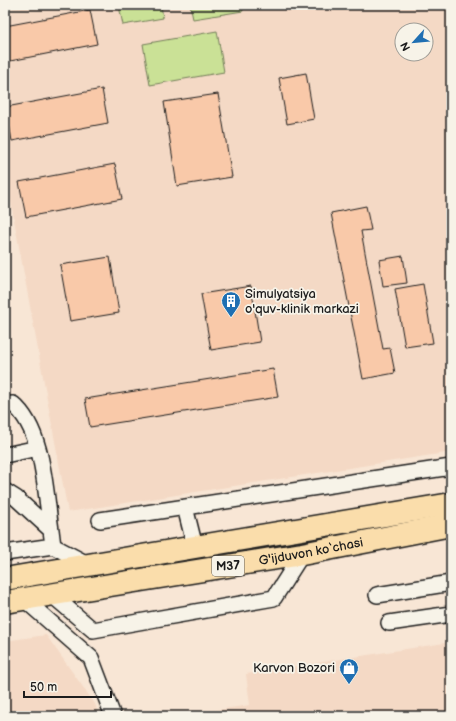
<svg xmlns="http://www.w3.org/2000/svg" width="456" height="721" viewBox="0 0 456 721" font-family="'Balsamiq Sans',sans-serif">
<style>
.built{fill:#f4d9c5;fill-rule:evenodd}
.green{fill:#cae196;stroke:#737e59}
.building{fill:#f9c9a9;stroke:#1c1c1c}
.lines{fill:none;stroke-linecap:round;stroke-linejoin:round}
.minor-casing{stroke:#1c1c1c;stroke-width:18}
.highway-casing{stroke:#1c1c1c;stroke-width:25}
.minor{stroke:#f7f3e8;stroke-width:15}
.highway{stroke:#faddab;stroke-width:22}
.labels{text-anchor:middle;dominant-baseline:central;stroke-width:3.5;stroke-linejoin:round;paint-order:stroke}
.shield{fill:#f7f3e8;stroke:#5e5c59;stroke-width:1}
.shield-label{font-size:12px;font-weight:bold;fill:#1c1c1c}
.poi-label{font-size:13px;fill:#1c1c1c;stroke:#f7f3e8;text-anchor:start}
.street-label{font-size:13px;fill:#1c1c1c;stroke:#f7f3e8}
</style>
<rect width="100%" height="100%" fill="#f8e6d5"/>
<filter id="ink" filterUnits="userSpaceOnUse"><feTurbulence type="fractalNoise" baseFrequency=".025" numOctaves="2"/><feDisplacementMap in="SourceGraphic" scale="8" xChannelSelector="R" yChannelSelector="G"/><feConvolveMatrix kernelMatrix="1 2 1 2 8 2 1 2 1" color-interpolation-filters="sRGB"/></filter>
<g filter="url(#ink)">
<path class="built" d="M 35,5 L 451,5 L 451,452 L 68,512 L 5,171 L 5,10 ZM 402,30 L 426,30 L 426,54 L 402,54 Z
M 46,635 L 95,704 L 99,716 L 5,716 L 5,641 Z
M 451,642 L 451,716 L 178,716 L 250,705 L 246,674 Z"/>
<path class="green" d="M 161,5 L 163,18 L 123,25 L 119,6 Z
M 190,5 L 242,5 L 243,11 L 193,19 Z
M 217,31 L 224,72 L 150,85 L 143,44 Z"/>
<path class="building" d="M 90,10 L 97,44 L 5,62 L 5,26 Z
M 306,73 L 314,119 L 287,124 L 279,78 Z
M 102,89 L 108,123 L 12,141 L 6,107 Z
M 218,94 L 232,177 L 177,186 L 164,102 Z
M 115,164 L 122,199 L 26,217 L 19,182 Z
M 366,206 L 371,230 L 361,231 L 383,349 L 390,348 L 395,373 L 363,379 L 331,213 Z
M 403,256 L 407,283 L 383,286 L 379,260 Z
M 110,257 L 119,313 L 70,321 L 60,265 Z
M 423,284 L 433,343 L 405,347 L 395,289 Z
M 251,286 L 260,342 L 211,350 L 201,294 Z
M 273,369 L 278,397 L 90,427 L 85,399 Z"/>
<g class="lines">
<g class="minor-casing">
<path id="minor" d="M 5,405 L 13,404 C 44,430 45,491 51,530
M 5,455 L 38,448
M 5,491 L 16,498 L 51,530 L 53,546 L 89,565
M 185,507 L 195,547
M 100,520 L 451,467
M 5,553 L 53,546
M 52,595 L 93,630 L 274,598 L 302,554
M 377,595 L 451,583
M 24,599 L 91,658 L 113,716
M 389,623 L 451,614"/>
</g>
<g class="highway-casing">
<g id="highway">
<path d="M 5,579 L 451,504"/>
<path id="s1" d="M 5,602 L 302,554 L 451,525"/>
</g>
</g>
<use href="#minor" class="minor"/>
<use href="#highway" class="highway"/>
</g>
</g>
<defs>
<g id="building-pin" transform="scale(1)"><path d="M0 17L-7.5 6A9.5 9.5 0 1 1 7.5 6Z" fill="#1f6fb2" stroke="#f7f3e8"/><path d="M-4-6H4V6H1V3H-1V6H-4ZM-2.5-4.3h1.7v1.8h-1.7ZM.8-4.3h1.7v1.8H.8ZM-2.5-1h1.7V.8h-1.7ZM.8-1h1.7V.8H.8Z" fill="#fff"/></g>
<g id="shop-pin" transform="scale(1)"><path d="M0 17L-7.5 6A9.5 9.5 0 1 1 7.5 6Z" fill="#1f6fb2" stroke="#f7f3e8"/><path d="M-5-2.5h2.3a2.7 3.5 0 0 1 5.4 0H5L5.5 6h-11ZM-1.5-2.5h3a1.5 2.3 0 0 0-3 0Z" fill="#fff"/></g>
</defs>
<g fill-rule="evenodd">
<use href="#building-pin" x="231" y="301"/>
<use href="#shop-pin" x="349" y="668"/>
</g>
<g class="labels">
<rect class="shield" x="212" y="556" width="32" height="20" rx="3"/>
<g class="shield-label">
<text x="228" y="566">M37</text>
</g>
<g class="poi-label">
<text x="245" y="294">Simulyatsiya<tspan x="245" dy="15">o'quv-klinik markazi</tspan></text>
<text x="335" y="668" text-anchor="end">Karvon Bozori</text>
</g>
<g class="street-label">
<text stroke="none"><textPath href="#s1" startOffset="310">G'ijduvon ko‘chasi</textPath></text>
</g>
</g>
<rect width="456" height="721" fill="none" stroke="#f7f3e8" stroke-width="20"/>
<rect x="10" y="10" width="436" height="701" fill="none" stroke="#1c1c1c" stroke-width="1.5" filter="url(#ink)"/>
<g transform="translate(414 42) rotate(243)"><circle r="19" fill="#f7f3e8" stroke="#9f9d96"/>
<path d="M0-3L7 15L0 10L-7 15Z" fill="#1f6fb2"/>
<text y="-6" font-size="11" font-weight="bold" text-anchor="middle" fill="#1c1c1c">N</text>
</g>
<path d="M24 691v6h87v-6" fill="none" stroke="#1c1c1c" stroke-width="2"/>
<text x="30" y="691" font-size="12" fill="#1c1c1c" stroke="#f7f3e8" stroke-width="3" paint-order="stroke">50 m</text>
</svg>
